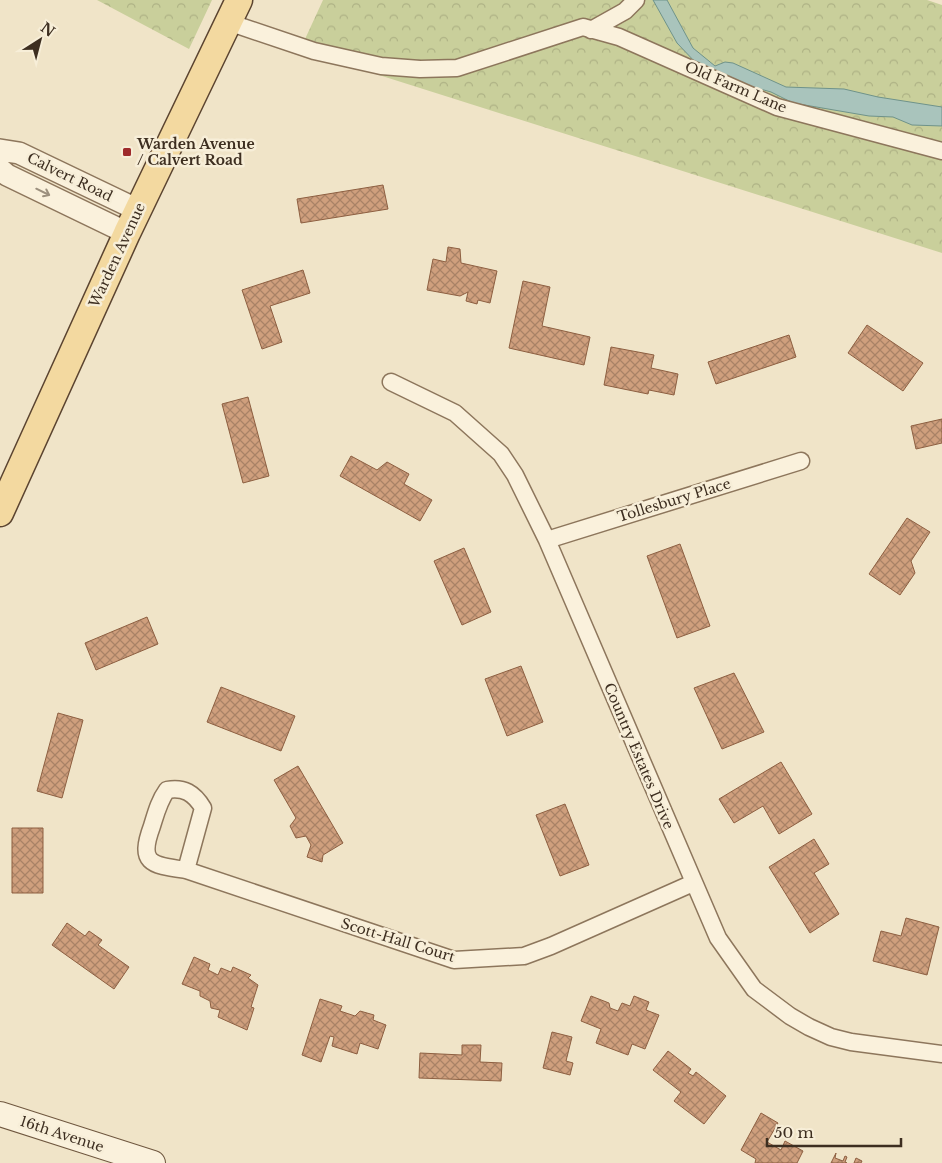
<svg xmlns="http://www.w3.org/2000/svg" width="942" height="1163" viewBox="0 0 942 1163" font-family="'Libre Baskerville',serif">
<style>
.forest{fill:url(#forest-crowns)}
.water{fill:#a9c4bc;stroke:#6f938a}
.building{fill:url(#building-cross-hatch);stroke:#8d5f41}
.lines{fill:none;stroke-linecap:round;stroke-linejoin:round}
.minor-casing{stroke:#8d765c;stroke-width:19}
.tertiary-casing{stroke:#8d765c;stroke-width:24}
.secondary-casing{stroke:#6f573f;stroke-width:26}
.primary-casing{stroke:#5b4430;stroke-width:29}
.minor{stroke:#faf1dc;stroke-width:16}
.tertiary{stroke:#faf1dc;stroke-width:21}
.secondary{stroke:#faf1dc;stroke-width:24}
.primary{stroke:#f3d9a0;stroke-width:26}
.oneway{stroke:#9c907e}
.poi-dot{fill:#9e2a2b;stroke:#f7eed8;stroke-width:2}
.labels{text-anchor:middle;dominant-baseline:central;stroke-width:5;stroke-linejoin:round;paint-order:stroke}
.street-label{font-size:14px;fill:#3d2e20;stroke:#f7eed8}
.poi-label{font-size:14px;font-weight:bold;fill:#3d2e20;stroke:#f7eed8;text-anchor:start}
</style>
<defs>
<pattern id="forest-crowns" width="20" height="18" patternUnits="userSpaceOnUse" patternTransform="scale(1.25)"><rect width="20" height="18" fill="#c9cf9b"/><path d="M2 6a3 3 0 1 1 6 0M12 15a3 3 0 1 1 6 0" fill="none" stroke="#aeb285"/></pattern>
<pattern id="building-cross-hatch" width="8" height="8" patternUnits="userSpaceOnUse" patternTransform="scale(1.25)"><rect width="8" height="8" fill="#cf9f7d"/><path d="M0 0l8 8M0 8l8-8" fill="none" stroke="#a98266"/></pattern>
</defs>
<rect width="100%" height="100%" fill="#f0e4c8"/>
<path class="forest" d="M 97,0 L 212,0 L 189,49 Z
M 323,0 L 927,0 L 942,5 L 942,253 L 300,50 Z"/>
<path class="water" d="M 653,0 L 667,0 L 693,48 L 715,66 L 725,62 L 733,63 L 786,87 L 844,89 L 878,97 L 942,107 L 942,126 L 912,125 L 893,117 L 869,116 L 793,103 L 771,92 L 725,79 L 697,64 L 677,43 Z"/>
<path class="building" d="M 383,185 L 388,209 L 301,223 L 297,199 Z
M 448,247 L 460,249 L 461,263 L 497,271 L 490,303 L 478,300 L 477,304 L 466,301 L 468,292 L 460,296 L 427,290 L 433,259 L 446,262 Z
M 303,270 L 310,293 L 270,306 L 282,342 L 262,349 L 242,290 Z
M 523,281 L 550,287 L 542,326 L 590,337 L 584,365 L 509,348 Z
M 867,325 L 923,363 L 903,391 L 848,353 Z
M 789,335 L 796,357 L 716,384 L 708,362 Z
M 611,347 L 654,355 L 651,368 L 678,374 L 674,395 L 649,390 L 648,394 L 604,385 Z
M 248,397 L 269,476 L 243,483 L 222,404 Z
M 942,419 L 942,443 L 916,449 L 911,426 Z
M 351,456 L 377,470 L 387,462 L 409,474 L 404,484 L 432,500 L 420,521 L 340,476 Z
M 907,518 L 930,532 L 911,561 L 915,573 L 900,595 L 869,574 Z
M 680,544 L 710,626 L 677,638 L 647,556 Z
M 464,548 L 491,612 L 462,625 L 434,561 Z
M 147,617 L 158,644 L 96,670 L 85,643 Z
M 521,666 L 543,722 L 507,736 L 485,679 Z
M 734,673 L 764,732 L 722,749 L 694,688 Z
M 221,687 L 295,716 L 281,751 L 207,722 Z
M 58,713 L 83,720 L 62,798 L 37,791 Z
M 781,762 L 812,814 L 779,834 L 763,806 L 734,823 L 719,799 Z
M 298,766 L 343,843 L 323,855 L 322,862 L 307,857 L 311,845 L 306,836 L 296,838 L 290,826 L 296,818 L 274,780 Z
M 565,804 L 589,865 L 560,876 L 536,815 Z
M 12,828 L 43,828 L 43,893 L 12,893 Z
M 814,839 L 829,864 L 814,873 L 839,914 L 810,933 L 769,867 Z
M 906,918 L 939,927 L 927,975 L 873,961 L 881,931 L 901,936 Z
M 67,923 L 85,936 L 89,931 L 102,940 L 98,945 L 129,967 L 114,989 L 52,945 Z
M 194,957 L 210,964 L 208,970 L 218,975 L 221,968 L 231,972 L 233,967 L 251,975 L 248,978 L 258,985 L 251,1007 L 254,1008 L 247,1030 L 218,1017 L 220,1010 L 211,1008 L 210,1001 L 200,996 L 200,991 L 182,984 Z
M 591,996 L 609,1003 L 610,1008 L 618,1011 L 622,1003 L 630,1006 L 634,996 L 649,1002 L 646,1010 L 659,1015 L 645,1049 L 632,1044 L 628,1055 L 596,1043 L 601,1029 L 581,1021 Z
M 320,999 L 342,1006 L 340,1011 L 355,1016 L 360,1011 L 374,1015 L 373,1020 L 386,1025 L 378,1049 L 360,1043 L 357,1054 L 332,1046 L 334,1037 L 330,1036 L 321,1062 L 302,1055 Z
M 552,1032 L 572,1037 L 566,1061 L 573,1063 L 570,1075 L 543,1068 Z
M 462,1045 L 481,1045 L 480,1062 L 502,1063 L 501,1081 L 419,1078 L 420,1053 L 462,1055 Z
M 668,1051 L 691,1069 L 688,1073 L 693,1076 L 696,1072 L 726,1096 L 704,1124 L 674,1101 L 681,1092 L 653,1070 Z
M 761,1113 L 778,1123 L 767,1142 L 781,1150 L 785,1141 L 803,1151 L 797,1163 L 755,1163 L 756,1159 L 741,1150 Z
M 836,1153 L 835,1158 L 843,1161 L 845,1156 L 847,1157 L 845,1162 L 847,1163 L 831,1163 Z
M 856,1158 L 862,1161 L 861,1163 L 854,1163 Z"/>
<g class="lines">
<g class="minor-casing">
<path id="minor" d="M 228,22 L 314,51 L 381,66 L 420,69 L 457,68 L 583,27 L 619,37 L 777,107 L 942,151
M 591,30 L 625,11 L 636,0
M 391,382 L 455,413 L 501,454 L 515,475 L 547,540 L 718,938 L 754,989 L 790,1016 L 809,1027 L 831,1037 L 851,1042 L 942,1054
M 547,540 L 801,461
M 186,870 C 151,865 138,864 152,826 C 156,813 159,801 167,790 C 184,787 194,793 203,808 L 186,870 L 454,960 L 524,956 L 551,946 L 693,883"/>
</g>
<g class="tertiary-casing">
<path id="tertiary" d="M 0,150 L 19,153 L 138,210
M 0,169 L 7,175 L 127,233"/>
</g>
<g class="secondary-casing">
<path id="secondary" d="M 0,1114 L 153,1163"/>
</g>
<g class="primary-casing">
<path id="primary" d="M 0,513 L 127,233 L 239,0"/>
</g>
<use href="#minor" class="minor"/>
<use href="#tertiary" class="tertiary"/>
<use href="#secondary" class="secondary"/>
<use href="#primary" class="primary"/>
</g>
<defs><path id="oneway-shaft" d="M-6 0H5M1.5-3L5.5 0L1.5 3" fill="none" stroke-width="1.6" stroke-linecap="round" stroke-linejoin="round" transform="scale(1.25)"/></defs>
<use class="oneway" href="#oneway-shaft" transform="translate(43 192) rotate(26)"/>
<rect class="poi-dot" x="122" y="147" width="10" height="10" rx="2.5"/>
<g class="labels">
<g class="street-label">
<text transform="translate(736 87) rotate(23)">Old Farm Lane</text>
<text transform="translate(70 177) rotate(26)">Calvert Road</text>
<text transform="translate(117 255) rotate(-65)">Warden Avenue</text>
<text transform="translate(674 500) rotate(-17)">Tollesbury Place</text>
<text transform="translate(639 756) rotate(67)">Country Estates Drive</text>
<text transform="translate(398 940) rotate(17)">Scott-Hall Court</text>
<text transform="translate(62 1134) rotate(18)">16th Avenue</text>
</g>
<g class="poi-label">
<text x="137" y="144">Warden Avenue<tspan x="137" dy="16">/ Calvert Road</tspan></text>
</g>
</g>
<g transform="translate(40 40) rotate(36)" stroke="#f7eed8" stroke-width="4" paint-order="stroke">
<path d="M0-4L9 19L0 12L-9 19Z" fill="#3d2e20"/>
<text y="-8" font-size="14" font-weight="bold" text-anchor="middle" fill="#3d2e20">N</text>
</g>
<path d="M767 1138v8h134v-8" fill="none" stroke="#3d2e20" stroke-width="2.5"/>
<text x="774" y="1138" font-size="15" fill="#3d2e20" stroke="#f7eed8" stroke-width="4" paint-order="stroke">50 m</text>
</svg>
